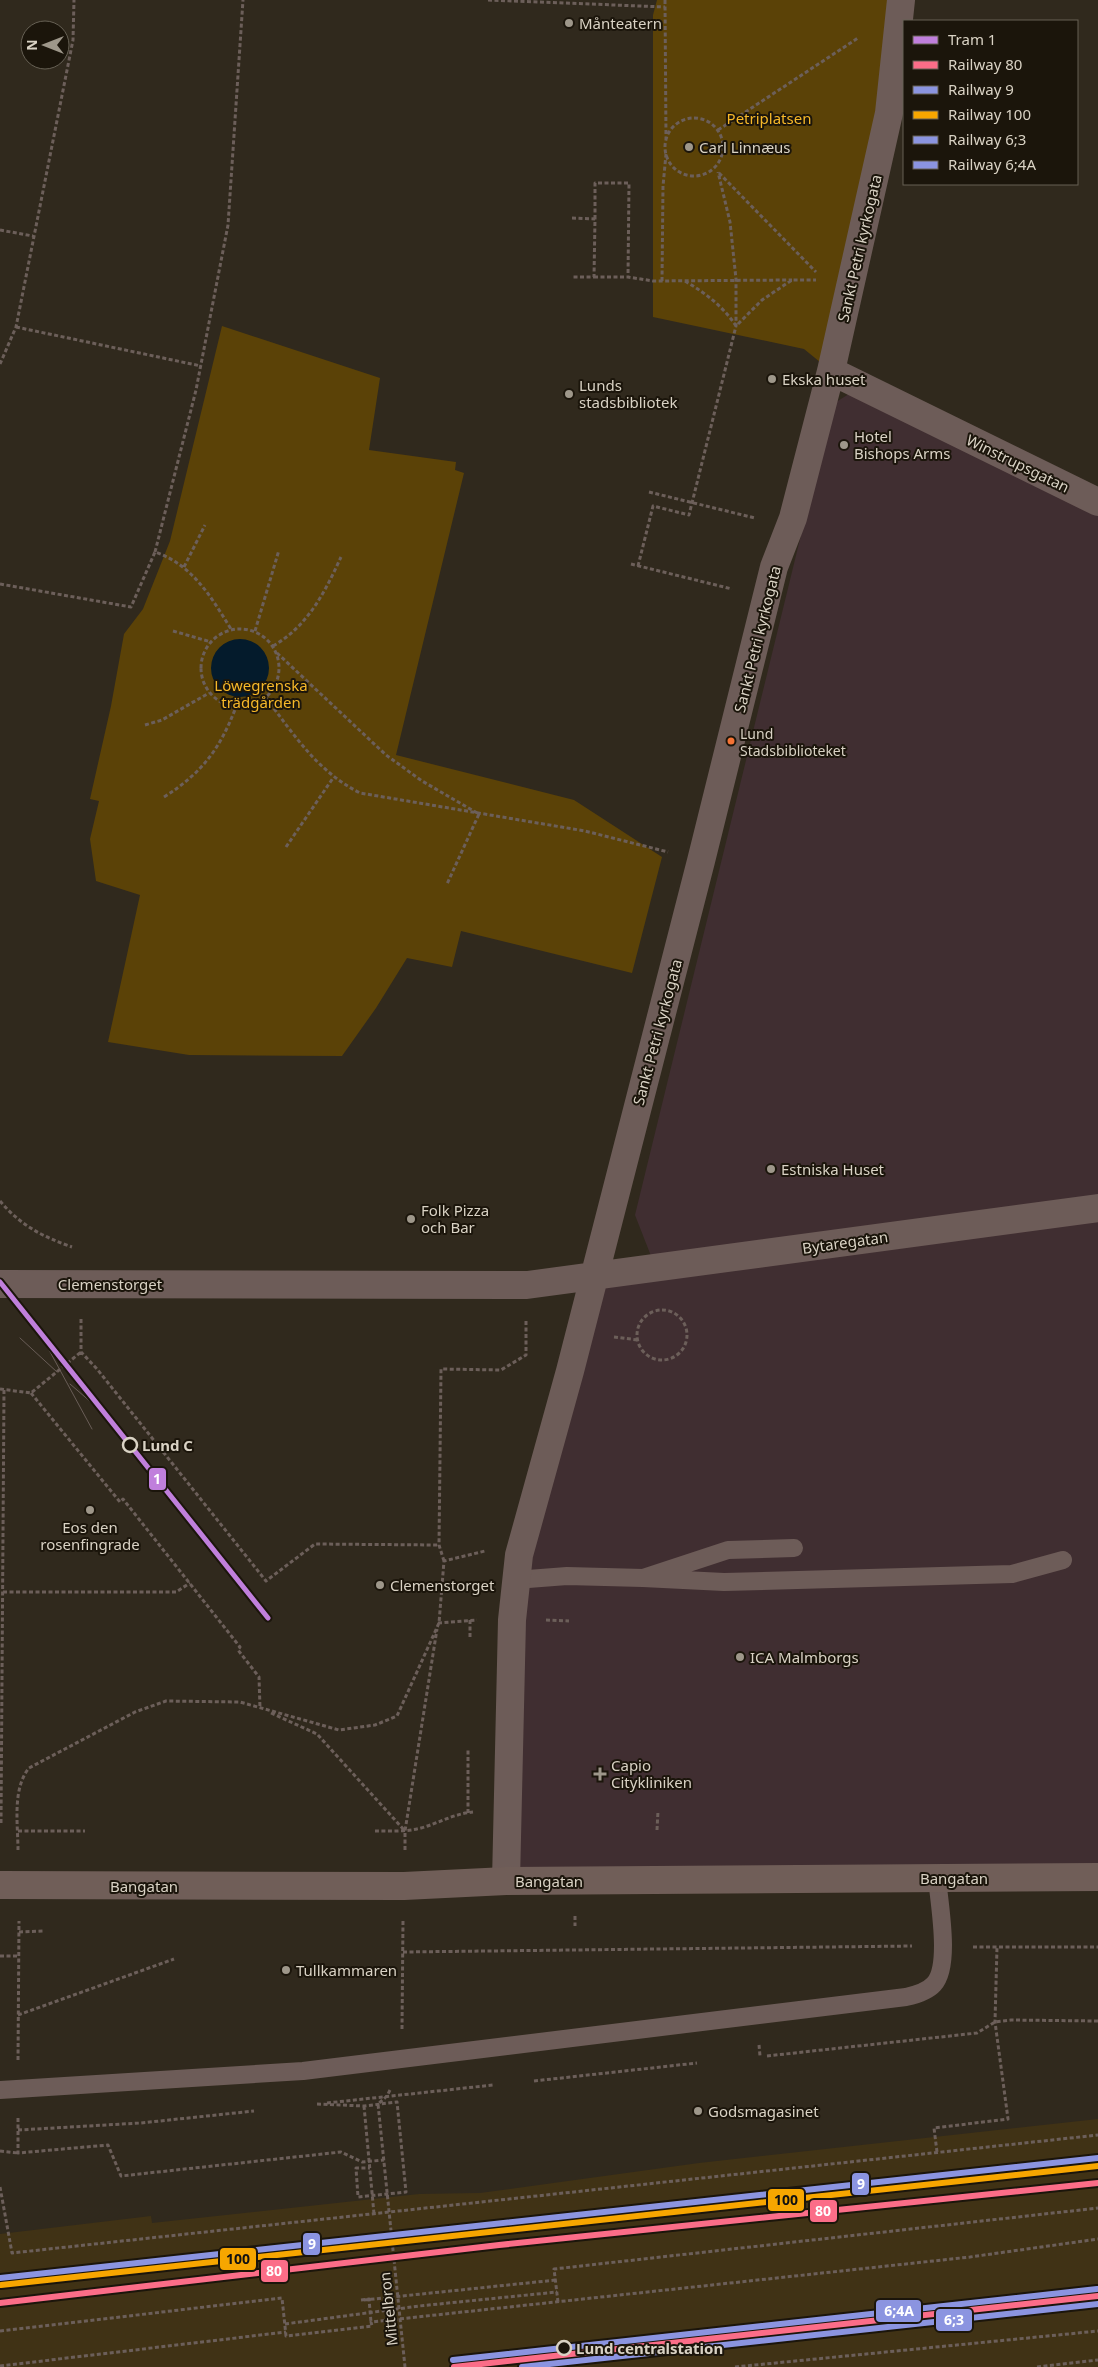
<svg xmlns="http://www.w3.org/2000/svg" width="1098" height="2367" viewBox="0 0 1098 2367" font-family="'Noto Sans',sans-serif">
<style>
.commercial{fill:#402e31}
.built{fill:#403215}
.green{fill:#5b4207}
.water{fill:#041b2c}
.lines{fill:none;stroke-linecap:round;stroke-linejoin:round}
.path{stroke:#6c5f5a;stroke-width:3;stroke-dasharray:4 2.5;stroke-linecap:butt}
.lane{stroke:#6d5c58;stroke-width:18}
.street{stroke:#6d5c58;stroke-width:28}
.secondary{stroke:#705e58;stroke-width:28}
.tram{stroke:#695d57;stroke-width:1}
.rail-1-casing{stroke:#1b150b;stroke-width:10}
.rail-2-casing{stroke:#1b150b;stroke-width:10}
.rail-3-casing{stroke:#1b150b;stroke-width:10}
.rail-4-casing{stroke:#1b150b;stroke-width:10}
.rail-5-casing{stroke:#1b150b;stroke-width:10}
.rail-1{stroke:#fb6d88;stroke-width:6}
.rail-2{stroke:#8b94e0;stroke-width:6}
.rail-3{stroke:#f7a600;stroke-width:6}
.rail-4{stroke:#8b94e0;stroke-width:6}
.rail-5{stroke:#8b94e0;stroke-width:6}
.tram-1-casing{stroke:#1b150b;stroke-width:9}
.tram-1{stroke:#c07fdc;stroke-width:5}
.poi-dot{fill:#9e978a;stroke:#1b150b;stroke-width:2}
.bus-dot{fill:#f57335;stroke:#1b150b;stroke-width:2}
.stop-dot{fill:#1b150b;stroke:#d9d2c4;stroke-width:2.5}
.labels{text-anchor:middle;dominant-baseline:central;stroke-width:4;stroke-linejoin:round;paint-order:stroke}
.bus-label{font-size:14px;fill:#d9d2c4;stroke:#1b150b;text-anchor:start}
.poi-label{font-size:15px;fill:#d9d2c4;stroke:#1b150b;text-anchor:start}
.park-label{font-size:15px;fill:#f6b829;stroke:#1b150b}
.street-label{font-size:15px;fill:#d9d2c4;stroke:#1b150b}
.stop-label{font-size:15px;font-weight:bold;fill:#d9d2c4;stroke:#1b150b;text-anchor:start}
.line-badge{stroke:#1b150b;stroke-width:2}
.badge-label{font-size:14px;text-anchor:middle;font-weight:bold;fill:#fff}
.pale-badge-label{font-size:14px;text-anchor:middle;font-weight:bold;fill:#111}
</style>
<rect width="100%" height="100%" fill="#30291d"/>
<path class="commercial" d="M 852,392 L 1098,505 L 1098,1199 L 651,1256 L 635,1215 L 833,404 Z
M 1098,1208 L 1098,1877 L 506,1881 L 512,1637 L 593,1276 Z"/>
<path class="built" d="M 1098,2119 L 1098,2367 L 0,2367 L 0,2234 L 151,2216 L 152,2223 L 419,2194 L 480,2193 L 699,2163 Z"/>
<path class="green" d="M 657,0 L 901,0 L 831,371 L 804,349 L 653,317 L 653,15 Z
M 222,326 L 380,378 L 369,450 L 456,462 L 455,470 L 464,473 L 396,755 L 574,800 L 662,857 L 632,973 L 461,931 L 452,967 L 407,958 L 376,1008 L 342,1056 L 189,1055 L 108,1042 L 140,895 L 96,881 L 90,839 L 99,801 L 90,799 L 111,706 L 124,634 L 143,609 L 170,541 Z"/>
<path class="water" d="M211 668a29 29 0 1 1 58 0a29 29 0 1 1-58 0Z"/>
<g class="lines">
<path class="path" d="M 488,0 L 665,7
M 665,0 L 666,139
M665 147a29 29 0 1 1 58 0a29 29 0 1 1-58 0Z
M 718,130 L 858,38
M 719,173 L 816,272
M 572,218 L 595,219 L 594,277 L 572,277
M 595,219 L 595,183 L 629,183 L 628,277 L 653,281 L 792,280
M 0,230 L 33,236
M 594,277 L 628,277
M 662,281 L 663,186 L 666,154
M 685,281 C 705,293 723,306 736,326 L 762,300 L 792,280 L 816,280
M 16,327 L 201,366
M 0,364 L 16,327 L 73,40 L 74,0
M 649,492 L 755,518
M 155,552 L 196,390 L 228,225 L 243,0
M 631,564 L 732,589
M 638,566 L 653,506 L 689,515 L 736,326 L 736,279 L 730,222 L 718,172
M 184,567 L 205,525
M 0,584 L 131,607 L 155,552 C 193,565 211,597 231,629
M201 668a39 39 0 1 1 78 0a39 39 0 1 1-78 0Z
M 173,631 L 211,642
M 255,631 L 279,550
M 273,646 C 308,626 325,592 341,557
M 277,653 L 386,755 L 422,781 L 479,814 L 447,884
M 266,698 C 295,736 317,771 360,793 L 585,831 L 668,852
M 145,725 L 162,720 L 209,693
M 164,797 C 202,773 220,749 236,707
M 286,847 L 333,778
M 0,1201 C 20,1225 43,1237 72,1247
M637 1335a25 25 0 1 1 50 0a25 25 0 1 1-50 0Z
M 81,1319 L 81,1352 L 97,1369 L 266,1581 L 315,1544 L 439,1545
M 614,1337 L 638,1340
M 0,1389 L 31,1393 L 81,1352
M 31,1393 L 120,1502 L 123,1499 L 240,1647 L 238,1650 L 259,1677 L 260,1708
M 444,1561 L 439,1545 L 441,1369 L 501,1370 L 526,1355 L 526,1319
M 3,1592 L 176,1592 L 190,1583
M 470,1620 L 470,1638
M 546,1620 L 569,1621
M 438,1623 L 477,1620
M 271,1713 L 317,1734 L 405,1831
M 468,1813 L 468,1750
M 1,1823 L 4,1389
M 657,1830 L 658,1811
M 18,1831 L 85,1831
M 375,1831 C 390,1831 406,1832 421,1828 C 439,1823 453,1814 473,1812
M 18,1850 C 18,1825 12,1789 29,1768 L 135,1712 L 166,1701 L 240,1702 L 339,1730 L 375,1725 L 397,1716 L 439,1623 L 444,1561 L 485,1551
M 405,1850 L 405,1831 L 437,1629
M 575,1916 L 575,1926
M 19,1932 L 45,1931
M 973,1947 L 1098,1947
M 403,1952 L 912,1946
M 0,1956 L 19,1956
M 18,2015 L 174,1959
M 402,2029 L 403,1921
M 759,2045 L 760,2056
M 767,2056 L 977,2033 L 995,2022 L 1011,2020 L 1098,2021
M 18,2060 L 19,1921
M 534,2081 L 697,2063
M 390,2090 L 387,2096 L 378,2104 L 405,2367
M 327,2103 L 493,2085
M 317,2104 L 364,2106 L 397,2102 L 406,2192 L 358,2197 L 356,2168 L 370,2168
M 364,2106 L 374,2214
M 18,2118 L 18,2153 L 108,2145 L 121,2176 L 341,2152 L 362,2162 L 384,2160
M 18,2130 L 141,2123 L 254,2111
M 0,2151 L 18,2153
M 937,2152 L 934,2128 L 1008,2119 L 995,2022 L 997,1947
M 0,2187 L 12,2253 L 1098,2135
M 361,2300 L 369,2299 L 371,2322
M 364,2300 L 556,2280
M 558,2302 L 554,2269 L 1098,2208
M 285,2324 L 419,2306 L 557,2292
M 0,2331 L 282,2298 L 286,2336 L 372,2326 L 371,2322 L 970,2257 L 1098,2239
M 0,2366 L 286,2332
M 735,2367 L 1098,2331
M 1037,2367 L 1098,2360"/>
<path class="lane" d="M 643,1578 L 724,1582 L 1012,1574 L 1063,1560
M 515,1580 L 567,1576 L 643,1578 L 728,1550 L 794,1548
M 0,2090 L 303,2071 L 906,1997 C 915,1995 927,1992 934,1984 C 951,1966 939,1902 937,1878"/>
<path class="street" d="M 831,371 L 1098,502
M 0,1284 L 527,1285 L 1098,1208
M 506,1881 L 512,1620 L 519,1555 L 570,1371 L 701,861 L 774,567 L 793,518 L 831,371 L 889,113 L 901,0"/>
<path class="secondary" d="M 0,1885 L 404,1886 L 506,1881 L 1098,1877"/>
<path class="tram" d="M 36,1326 L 92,1429
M 20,1338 L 57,1372
M 70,1384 L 107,1416"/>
<g class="rail-1-casing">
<path id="rail-1" d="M 0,2303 L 499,2245 L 1098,2183
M 454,2367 L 1098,2296"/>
</g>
<g class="rail-2-casing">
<path id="rail-2" d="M 0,2278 L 1098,2158"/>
</g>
<g class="rail-3-casing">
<path id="rail-3" d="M 1,2285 L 1098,2166"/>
</g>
<g class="rail-4-casing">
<path id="rail-4" d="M 522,2367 L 1098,2304"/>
</g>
<g class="rail-5-casing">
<path id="rail-5" d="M 453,2360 L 1097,2289"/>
</g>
<use href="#rail-1" class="rail-1"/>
<use href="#rail-2" class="rail-2"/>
<use href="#rail-3" class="rail-3"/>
<use href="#rail-4" class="rail-4"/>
<use href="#rail-5" class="rail-5"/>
<g class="tram-1-casing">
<path id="tram-1" d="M 0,1282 L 268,1618"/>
</g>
<use href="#tram-1" class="tram-1"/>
</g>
<g class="poi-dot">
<circle cx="569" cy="23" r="5"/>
<circle cx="689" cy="147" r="5"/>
<circle cx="772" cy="379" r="5"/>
<circle cx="569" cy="394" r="5"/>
<circle cx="844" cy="445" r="5"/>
<circle cx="771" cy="1169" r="5"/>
<circle cx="411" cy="1219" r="5"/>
<circle cx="90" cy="1510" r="5"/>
<circle cx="380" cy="1585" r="5"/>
<circle cx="740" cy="1657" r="5"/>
<path d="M597.5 1766.5h5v5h5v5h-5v5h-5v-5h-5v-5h5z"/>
<circle cx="286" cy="1970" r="5"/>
<circle cx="698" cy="2111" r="5"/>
</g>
<circle class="bus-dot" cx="731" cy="741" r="4.5"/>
<g class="stop-dot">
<circle cx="130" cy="1445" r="7"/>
<circle cx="564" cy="2348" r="7"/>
</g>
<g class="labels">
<g class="bus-label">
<text x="740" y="733">Lund<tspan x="740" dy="17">Stadsbiblioteket</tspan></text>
</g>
<g class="poi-label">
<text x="579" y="23">Månteatern</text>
<text x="699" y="147">Carl Linnæus</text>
<text x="782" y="379">Ekska huset</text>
<text x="579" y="385">Lunds<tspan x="579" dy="17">stadsbibliotek</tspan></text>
<text x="854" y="436">Hotel<tspan x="854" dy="17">Bishops Arms</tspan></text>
<text x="781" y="1169">Estniska Huset</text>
<text x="421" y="1210">Folk Pizza<tspan x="421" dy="17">och Bar</tspan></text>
<text x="90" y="1527" text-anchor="middle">Eos den<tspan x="90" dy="17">rosenfingrade</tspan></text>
<text x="390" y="1585">Clemenstorget</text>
<text x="750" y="1657">ICA Malmborgs</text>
<text x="611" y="1765">Capio<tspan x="611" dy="17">Citykliniken</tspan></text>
<text x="296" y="1970">Tullkammaren</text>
<text x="708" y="2111">Godsmagasinet</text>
</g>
<g class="park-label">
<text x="769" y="118">Petriplatsen</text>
<text x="261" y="685">Löwegrenska<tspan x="261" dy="17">trädgården</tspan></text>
</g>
<g class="street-label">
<text transform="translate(859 248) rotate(-77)">Sankt Petri kyrkogata</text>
<text transform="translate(1018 463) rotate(26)">Winstrupsgatan</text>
<text transform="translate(757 639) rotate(-76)">Sankt Petri kyrkogata</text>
<text transform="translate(657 1032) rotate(-75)">Sankt Petri kyrkogata</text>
<text transform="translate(845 1242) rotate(-8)">Bytaregatan</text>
<text x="110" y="1284">Clemenstorget</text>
<text x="954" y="1878">Bangatan</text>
<text x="549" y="1881">Bangatan</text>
<text x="144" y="1886">Bangatan</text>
<text transform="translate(388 2309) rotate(-96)">Mittelbron</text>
</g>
<g class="stop-label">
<text x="142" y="1445">Lund C</text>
<text x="576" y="2348">Lund centralstation</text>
</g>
</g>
<g class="line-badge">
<rect x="148" y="1467" width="19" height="24" rx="5" fill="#c07fdc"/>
<rect x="851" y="2172" width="19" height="24" rx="5" fill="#8b94e0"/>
<rect x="767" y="2188" width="38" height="24" rx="5" fill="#f7a600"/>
<rect x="809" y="2199" width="29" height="24" rx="5" fill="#fb6d88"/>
<rect x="302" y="2232" width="19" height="24" rx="5" fill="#8b94e0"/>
<rect x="219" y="2247" width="38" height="24" rx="5" fill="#f7a600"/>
<rect x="260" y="2259" width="29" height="24" rx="5" fill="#fb6d88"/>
<rect x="875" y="2299" width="47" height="24" rx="5" fill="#8b94e0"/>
<rect x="935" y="2308" width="38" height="24" rx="5" fill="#8b94e0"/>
</g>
<g class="badge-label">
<text x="157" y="1484">1</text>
<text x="861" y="2189">9</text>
<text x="823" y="2216">80</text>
<text x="312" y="2249">9</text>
<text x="274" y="2276">80</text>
<text x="899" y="2316">6;4A</text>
<text x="954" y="2325">6;3</text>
</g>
<g class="pale-badge-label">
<text x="786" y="2205">100</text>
<text x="238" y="2264">100</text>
</g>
<rect x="903" y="20" width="175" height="165" fill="#1b150b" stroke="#676155"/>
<rect x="913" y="36" width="25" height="8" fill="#c07fdc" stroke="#676155"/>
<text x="948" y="45" font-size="15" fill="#d9d2c4">Tram 1</text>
<rect x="913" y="61" width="25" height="8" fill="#fb6d88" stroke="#676155"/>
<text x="948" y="70" font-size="15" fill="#d9d2c4">Railway 80</text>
<rect x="913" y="86" width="25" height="8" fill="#8b94e0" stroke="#676155"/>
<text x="948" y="95" font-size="15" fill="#d9d2c4">Railway 9</text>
<rect x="913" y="111" width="25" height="8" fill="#f7a600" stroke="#676155"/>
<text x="948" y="120" font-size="15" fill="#d9d2c4">Railway 100</text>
<rect x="913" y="136" width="25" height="8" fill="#8b94e0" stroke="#676155"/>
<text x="948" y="145" font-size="15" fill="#d9d2c4">Railway 6;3</text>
<rect x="913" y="161" width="25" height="8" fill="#8b94e0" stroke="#676155"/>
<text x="948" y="170" font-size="15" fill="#d9d2c4">Railway 6;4A</text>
<g transform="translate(45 45) rotate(270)"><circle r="24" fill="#1b150b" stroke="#676155"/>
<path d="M0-4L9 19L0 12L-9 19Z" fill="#9e978a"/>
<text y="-8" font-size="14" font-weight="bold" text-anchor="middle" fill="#d9d2c4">N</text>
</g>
</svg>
